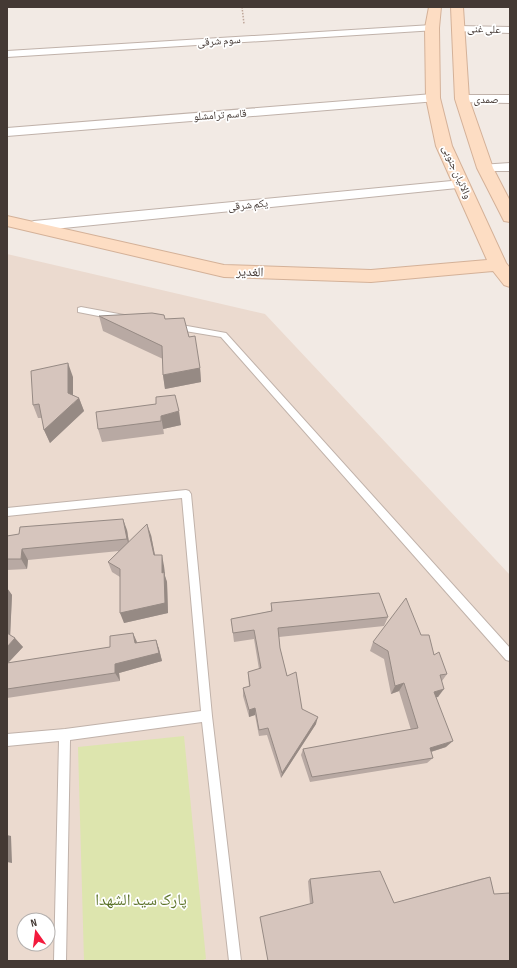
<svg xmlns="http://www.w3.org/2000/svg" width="517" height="968" viewBox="0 0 517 968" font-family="'Sofia Sans Condensed','Noto Naskh Arabic',sans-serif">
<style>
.education{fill:#ebdacf;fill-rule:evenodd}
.green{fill:#dde5ae}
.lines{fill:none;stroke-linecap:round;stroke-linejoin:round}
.service-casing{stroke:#c0b2aa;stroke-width:2}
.minor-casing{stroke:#c0b2aa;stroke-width:2}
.secondary-casing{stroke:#d4b198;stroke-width:2}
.path{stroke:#bea699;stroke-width:1.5;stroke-dasharray:1.5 1.5;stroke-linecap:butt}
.service{fill:#fff;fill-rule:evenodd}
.minor{fill:#fff;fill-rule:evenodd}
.secondary{fill:#fdddc3;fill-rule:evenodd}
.wall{fill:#b8a9a3}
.shaded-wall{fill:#968a84}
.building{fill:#d6c5bd;stroke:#968a84}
.labels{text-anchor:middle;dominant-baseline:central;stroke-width:3.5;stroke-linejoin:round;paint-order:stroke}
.far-street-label{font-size:11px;fill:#443934;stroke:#fff}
.street-label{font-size:13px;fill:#443934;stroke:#fff}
.near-park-label{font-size:16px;fill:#5c732a;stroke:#fff}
</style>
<rect width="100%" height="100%" fill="#f2eae4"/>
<path class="education" d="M 7,254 L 265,314 L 510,575 L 510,961 L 7,961 ZM 24,920 L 48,920 L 48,944 L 24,944 Z"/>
<path class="green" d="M 184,736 L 206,959 L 200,961 L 84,961 L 78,747 Z"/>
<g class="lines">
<g class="service-casing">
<path id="service" d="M 81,307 L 124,315 L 128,318 L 124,321 L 78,312 L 78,308 Z
M 176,324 L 226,333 L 510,648 L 510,661 L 506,660 L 221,337 L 173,329 L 172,327 L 173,325 Z
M 186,490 L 189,491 L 191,494 L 212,716 L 241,961 L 229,961 L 202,722 L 70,740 L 66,961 L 54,961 L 59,741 L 7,746 L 7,734 L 65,729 L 201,711 L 182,498 L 7,516 L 7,508 Z"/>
</g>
<g class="minor-casing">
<path id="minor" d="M 432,25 L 437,28 L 436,30 L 7,57 L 7,51 Z
M 458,26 L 510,27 L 510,33 L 454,31 L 453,29 Z
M 433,94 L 437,95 L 439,98 L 437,101 L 7,136 L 7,128 Z
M 462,95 L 510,95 L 510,103 L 458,102 L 456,99 L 458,96 Z
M 510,163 L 510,171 L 480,171 L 479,168 L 480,165 Z
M 462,180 L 467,181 L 469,184 L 467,187 L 34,231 L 29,229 L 27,226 L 29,223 L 34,221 Z"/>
</g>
<g class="secondary-casing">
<path id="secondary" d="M 429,7 L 441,7 L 439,28 L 440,98 L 452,146 L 506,263 L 510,268 L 510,287 L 504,285 L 493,271 L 371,282 L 224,277 L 7,226 L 7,216 L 224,265 L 371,270 L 487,260 L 436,146 L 426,98 L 425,28 Z
M 451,7 L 463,7 L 469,99 L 493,168 L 510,201 L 510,222 L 504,221 L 502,217 L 477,168 L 455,99 Z"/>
</g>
<path class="path" d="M 242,7 L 244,24"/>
<use href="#service" class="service"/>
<use href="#minor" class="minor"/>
<use href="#secondary" class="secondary"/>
</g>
<path class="wall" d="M 99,316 L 165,319 L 189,337 L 200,368 L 201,382 L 165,389 L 163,375 L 163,359 L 103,331 Z
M 73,377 L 73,395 L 79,398 L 84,411 L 50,443 L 44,430 L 42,418 L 38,418 L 33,405 Z
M 156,404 L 181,425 L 163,429 L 164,434 L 102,442 L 98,429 Z
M 127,530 L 129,542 L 151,535 L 155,555 L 164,566 L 165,576 L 167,582 L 168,613 L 124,623 L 120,577 L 112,572 L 108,562 L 119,551 L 28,560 L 27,569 L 7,570 L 7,536 Z
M 7,588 L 12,595 L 10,635 L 23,647 L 8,663 L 156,640 L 159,649 L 162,661 L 119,673 L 120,681 L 7,698 Z
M 271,603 L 388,617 L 384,626 L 279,637 L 280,648 L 287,676 L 302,709 L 316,724 L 281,778 L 267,735 L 259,736 L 255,715 L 249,717 L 243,696 L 243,688 L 249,687 L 248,672 L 259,669 L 254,639 L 234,642 L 231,619 L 271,611 Z
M 421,635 L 447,674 L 442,681 L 438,697 L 436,697 L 446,747 L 431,752 L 433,758 L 427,763 L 310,782 L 301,755 L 303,749 L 411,730 L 399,691 L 391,694 L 384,659 L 370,651 L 373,642 Z
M 490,877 L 510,961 L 310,904 L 308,881 L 310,879 L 394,903 L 480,879 Z"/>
<path class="shaded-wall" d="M 68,363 L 73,377 L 73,404 L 79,398 L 84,411 L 50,443 L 44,430 L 68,393 Z
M 200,368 L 201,382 L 165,389 L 163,375 Z
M 179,411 L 181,425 L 163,429 L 164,434 L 161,416 Z
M 123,519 L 127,530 L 130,550 L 127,539 Z
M 147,524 L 151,535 L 157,566 L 154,555 Z
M 22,549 L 28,560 L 27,569 L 21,559 Z
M 162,555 L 164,566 L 165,576 L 167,582 L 168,613 L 124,623 L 120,613 L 162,573 Z
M 7,588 L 12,595 L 10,639 L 7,635 Z
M 133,633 L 137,642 L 139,652 L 135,643 Z
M 15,638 L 23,647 L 7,664 L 7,647 Z
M 156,640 L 159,649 L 162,661 L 119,673 L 120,681 L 115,673 L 115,664 Z
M 404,683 L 399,691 L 391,694 L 395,686 Z
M 444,689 L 438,697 L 428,699 L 434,692 Z
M 255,708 L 255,715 L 249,717 L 249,710 Z
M 318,717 L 316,724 L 281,778 L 282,773 Z
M 453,741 L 446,747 L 424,754 L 430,748 Z
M 7,835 L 11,836 L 12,863 L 7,862 Z"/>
<path class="building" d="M 152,313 L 164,315 L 165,319 L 184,318 L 189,337 L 195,336 L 200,368 L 163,375 L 162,346 L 99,316 Z
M 68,363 L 68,393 L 79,398 L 44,430 L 39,404 L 33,405 L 31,371 Z
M 175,395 L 179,411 L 161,416 L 161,421 L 98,429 L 96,412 L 156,404 L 156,397 Z
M 123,519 L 127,539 L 22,549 L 21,559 L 7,559 L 7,536 L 19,534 L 20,527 Z
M 147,524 L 154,555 L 162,555 L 162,573 L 164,572 L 165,603 L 120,613 L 120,569 L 108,562 Z
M 379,593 L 388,617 L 278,628 L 280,648 L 287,676 L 296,672 L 302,709 L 318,717 L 282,773 L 268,728 L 259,730 L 255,708 L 249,710 L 243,688 L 250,686 L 248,672 L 261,668 L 254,630 L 233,633 L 231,619 L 272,611 L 271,603 Z
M 406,598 L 421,635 L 429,635 L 434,655 L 439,652 L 447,674 L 440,675 L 444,689 L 434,692 L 453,741 L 430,748 L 433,758 L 312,777 L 303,749 L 418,728 L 404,683 L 395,686 L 388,651 L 373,642 Z
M 7,633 L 15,638 L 7,647 Z
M 133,633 L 135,643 L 156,640 L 159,653 L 115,664 L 115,673 L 7,689 L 7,663 L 110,647 L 110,636 Z
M 380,871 L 394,903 L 490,877 L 494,894 L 510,893 L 510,961 L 268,961 L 260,917 L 313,903 L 310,879 Z"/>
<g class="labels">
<g class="far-street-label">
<text transform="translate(484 29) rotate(2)">علی غنی</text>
<text transform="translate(219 41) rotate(-4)">سوم شرقی</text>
<text x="486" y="99">صمدی</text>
<text transform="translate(220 115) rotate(-4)">قاسم ترامشلو</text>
<text transform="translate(457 172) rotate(66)">والائیان جنوبی</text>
<text transform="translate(248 205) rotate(-6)">یکم شرقی</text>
</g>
<g class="street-label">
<text transform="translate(250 272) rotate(2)">الغدیر</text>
</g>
<g class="near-park-label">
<text x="141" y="900">پارک سید الشهدا</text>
</g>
</g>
<rect width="517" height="968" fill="none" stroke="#443934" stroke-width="16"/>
<g transform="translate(36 932) rotate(346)"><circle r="19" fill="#ffffff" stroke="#b4b0ae"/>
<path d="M0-3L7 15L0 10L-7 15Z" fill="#f31a3d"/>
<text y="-6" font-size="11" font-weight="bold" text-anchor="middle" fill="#443934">N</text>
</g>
</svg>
